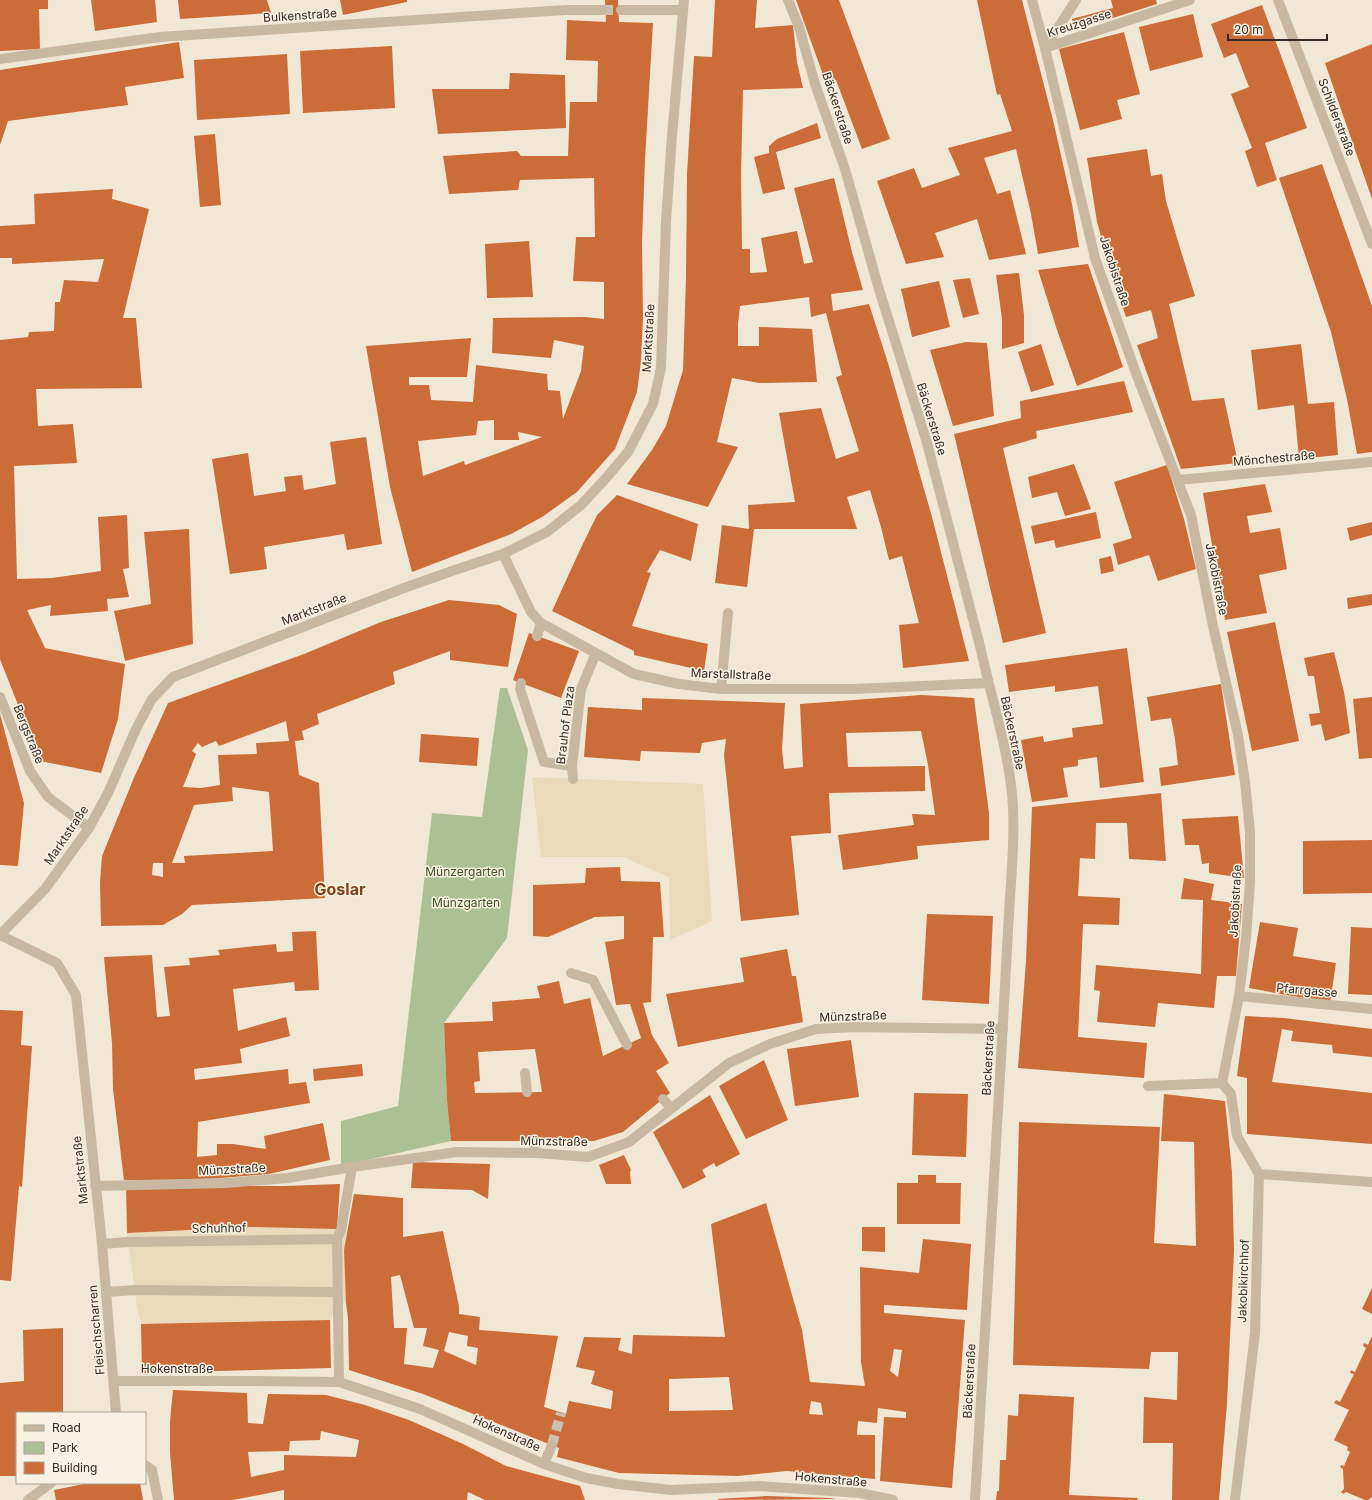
<svg xmlns="http://www.w3.org/2000/svg" width="1372" height="1500" viewBox="0 0 1372 1500" font-family="Inter,sans-serif">
<style>
.green{fill:#adc095}
.plaza{fill:#eadabb}
.building{fill:#cb6c39;fill-rule:evenodd}
.lines{fill:none;stroke-linecap:round;stroke-linejoin:round}
.pedestrian-tunnel{stroke:#cbc1b2;stroke-width:10;stroke-dasharray:10 5;stroke-linecap:butt}
.minor-tunnel{stroke:#cbc1b2;stroke-width:10;stroke-dasharray:10 5;stroke-linecap:butt}
.service{stroke:#c9b8a1;stroke-width:10}
.pedestrian{stroke:#c9b8a1;stroke-width:10}
.minor{stroke:#c9b8a1;stroke-width:10}
.labels{text-anchor:middle;dominant-baseline:central;stroke-width:3;stroke-linejoin:round;paint-order:stroke}
.street-label{font-size:12px;fill:#332a24;stroke:#f9f1e1}
.park-label{font-size:12px;fill:#3e5227;stroke:#f9f1e1}
.district-label{font-size:16px;font-weight:bold;fill:#853f1a;stroke:#f9f1e1}
</style>
<rect width="100%" height="100%" fill="#f1e7d5"/>
<path class="green" d="M 500,688 L 507,688 L 528,750 L 507,938 L 444,1023 L 447,1101 L 451,1141 L 341,1166 L 341,1121 L 398,1106 L 432,813 L 482,817 Z"/>
<path class="plaza" d="M 532,777 L 703,784 L 712,921 L 670,940 L 669,877 L 623,857 L 541,857 Z
M 252,1227 L 348,1229 L 344,1250 L 346,1303 L 337,1303 L 330,1320 L 141,1324 L 137,1307 L 127,1233 Z"/>
<path class="building" d="M 0,0 L 48,0 L 48,9 L 39,9 L 40,49 L 0,51 Z
M 91,0 L 155,0 L 157,22 L 95,31 Z
M 178,0 L 267,0 L 271,13 L 180,19 Z
M 340,0 L 407,0 L 407,2 L 343,15 Z
M 605,0 L 618,0 L 619,22 L 653,23 L 645,160 L 642,241 L 643,318 L 641,361 L 637,392 L 615,449 L 577,492 L 542,517 L 511,534 L 412,572 L 390,487 L 366,346 L 471,338 L 467,377 L 409,377 L 409,385 L 429,385 L 431,400 L 473,402 L 476,365 L 547,374 L 548,390 L 560,391 L 563,419 L 581,371 L 584,346 L 554,340 L 551,358 L 492,353 L 493,318 L 585,317 L 604,319 L 604,282 L 573,281 L 576,237 L 595,237 L 594,178 L 520,180 L 518,190 L 449,194 L 443,156 L 517,151 L 521,156 L 568,156 L 570,102 L 597,102 L 598,61 L 566,60 L 567,20 L 606,22 ZM 494,420 L 494,440 L 519,440 L 518,432 L 542,437 L 465,465 L 464,461 L 423,476 L 418,441 L 476,435 L 478,421 Z
M 715,0 L 757,0 L 755,28 L 793,25 L 797,62 L 803,88 L 743,90 L 741,174 L 742,249 L 750,249 L 750,273 L 767,272 L 761,238 L 797,231 L 804,264 L 813,262 L 794,188 L 834,178 L 852,252 L 863,290 L 831,294 L 833,311 L 869,304 L 888,363 L 932,517 L 969,661 L 903,668 L 899,625 L 919,623 L 902,556 L 889,560 L 881,527 L 870,490 L 847,497 L 857,529 L 754,529 L 747,587 L 715,583 L 722,525 L 749,529 L 748,505 L 795,502 L 779,413 L 821,408 L 836,459 L 859,451 L 836,377 L 842,375 L 826,313 L 811,317 L 809,297 L 740,306 L 738,324 L 738,346 L 759,346 L 759,327 L 812,329 L 817,382 L 759,383 L 732,378 L 717,442 L 738,447 L 708,507 L 627,484 L 652,450 L 666,426 L 683,370 L 686,278 L 687,174 L 694,56 L 712,57 Z
M 796,0 L 839,0 L 890,139 L 862,149 L 836,80 L 826,83 Z
M 977,0 L 1022,0 L 1053,120 L 1072,204 L 1079,247 L 1038,254 L 1031,214 L 1016,149 L 984,158 L 997,194 L 1010,190 L 1026,254 L 989,260 L 977,219 L 935,233 L 944,257 L 906,264 L 877,181 L 914,168 L 922,188 L 960,175 L 948,148 L 1012,131 L 1000,94 L 997,95 Z
M 1111,0 L 1156,0 L 1157,4 L 1116,17 L 1075,28 L 1072,19 L 1113,8 Z
M 1262,5 L 1287,72 L 1307,128 L 1265,143 L 1277,180 L 1257,187 L 1245,151 L 1252,148 L 1231,94 L 1249,87 L 1236,53 L 1224,58 L 1211,24 Z
M 1193,14 L 1203,57 L 1150,71 L 1139,27 Z
M 1124,32 L 1140,94 L 1117,100 L 1122,119 L 1080,130 L 1059,49 Z
M 179,42 L 184,78 L 125,87 L 128,105 L 8,121 L 0,145 L 0,70 Z
M 1372,44 L 1372,199 L 1325,63 Z
M 392,46 L 395,108 L 303,113 L 300,51 Z
M 287,54 L 290,114 L 197,120 L 194,60 Z
M 510,73 L 565,75 L 566,128 L 438,134 L 432,89 L 509,89 Z
M 817,123 L 821,138 L 776,152 L 785,189 L 763,194 L 754,157 L 769,153 L 769,146 L 777,139 Z
M 215,134 L 221,205 L 200,207 L 194,136 Z
M 1147,149 L 1151,176 L 1162,174 L 1166,201 L 1180,248 L 1195,296 L 1169,304 L 1192,401 L 1224,398 L 1238,463 L 1181,469 L 1137,345 L 1158,338 L 1151,310 L 1126,317 L 1111,272 L 1097,222 L 1087,158 Z
M 1322,164 L 1372,306 L 1372,452 L 1357,454 L 1347,399 L 1331,332 L 1279,178 Z
M 113,189 L 112,199 L 149,209 L 123,318 L 136,318 L 142,388 L 36,389 L 38,426 L 73,424 L 77,463 L 14,466 L 17,579 L 52,578 L 101,571 L 98,517 L 127,515 L 129,568 L 123,569 L 129,597 L 107,599 L 108,611 L 50,616 L 51,605 L 27,610 L 45,648 L 125,664 L 118,719 L 101,773 L 40,761 L 0,659 L 0,340 L 28,337 L 29,332 L 54,331 L 55,302 L 60,302 L 64,280 L 98,282 L 104,259 L 12,264 L 12,258 L 0,258 L 0,226 L 35,224 L 34,194 Z
M 529,241 L 533,297 L 487,298 L 485,244 Z
M 1088,264 L 1123,367 L 1077,386 L 1058,333 L 1038,270 Z
M 1019,273 L 1024,315 L 1024,343 L 1002,349 L 1002,319 L 996,275 Z
M 970,278 L 979,314 L 963,318 L 953,280 Z
M 939,281 L 950,327 L 912,337 L 901,289 Z
M 966,342 L 987,343 L 994,416 L 953,426 L 930,350 Z
M 1041,344 L 1054,385 L 1031,392 L 1018,352 Z
M 1301,344 L 1308,404 L 1334,402 L 1338,455 L 1299,459 L 1294,405 L 1258,410 L 1251,350 Z
M 1124,381 L 1133,412 L 1036,431 L 1037,438 L 1003,448 L 1046,633 L 1003,643 L 954,434 L 1021,418 L 1020,401 Z
M 366,437 L 382,544 L 347,550 L 344,534 L 264,547 L 267,569 L 230,574 L 212,459 L 248,453 L 254,496 L 286,491 L 284,477 L 302,475 L 304,490 L 336,484 L 330,442 Z
M 1074,464 L 1091,509 L 1065,516 L 1057,492 L 1032,498 L 1028,477 Z
M 1167,465 L 1184,519 L 1196,569 L 1158,581 L 1149,555 L 1118,565 L 1113,544 L 1132,538 L 1114,482 Z
M 1265,484 L 1272,512 L 1247,516 L 1250,533 L 1280,528 L 1287,569 L 1259,575 L 1267,613 L 1225,620 L 1203,493 Z
M 617,495 L 698,524 L 691,561 L 660,550 L 647,572 L 651,573 L 632,626 L 667,635 L 708,644 L 704,671 L 634,655 L 634,651 L 552,611 L 579,552 L 597,515 Z
M 1096,512 L 1101,538 L 1056,548 L 1054,540 L 1035,544 L 1031,526 Z
M 1372,522 L 1372,535 L 1350,541 L 1347,528 Z
M 189,529 L 193,644 L 125,661 L 114,611 L 151,604 L 144,532 Z
M 1111,556 L 1114,571 L 1101,574 L 1099,559 Z
M 1372,594 L 1372,605 L 1348,609 L 1347,598 Z
M 449,600 L 499,605 L 517,614 L 508,667 L 450,660 L 450,651 L 428,659 L 393,672 L 395,684 L 317,714 L 319,724 L 302,731 L 304,740 L 295,741 L 299,775 L 319,783 L 325,898 L 192,905 L 182,914 L 163,925 L 101,926 L 100,882 L 102,856 L 133,780 L 168,703 L 304,654 L 381,622 ZM 286,721 L 289,741 L 256,743 L 257,754 L 218,755 L 220,785 L 201,788 L 183,787 L 196,754 L 192,751 L 198,743 L 202,747 L 216,741 L 219,746 ZM 232,787 L 269,792 L 273,851 L 184,856 L 185,863 L 172,863 L 194,805 L 233,801 ZM 153,863 L 163,863 L 163,877 L 152,875 Z
M 1275,622 L 1299,741 L 1252,751 L 1227,632 Z
M 529,633 L 579,651 L 561,698 L 513,680 Z
M 1127,648 L 1144,782 L 1100,788 L 1097,757 L 1078,760 L 1078,766 L 1063,768 L 1068,797 L 1032,802 L 1021,740 L 1043,736 L 1044,742 L 1073,737 L 1072,728 L 1103,724 L 1098,686 L 1055,692 L 1055,686 L 1009,692 L 1005,665 Z
M 1334,652 L 1344,692 L 1350,733 L 1325,741 L 1321,724 L 1311,726 L 1309,714 L 1320,713 L 1314,676 L 1308,676 L 1304,658 Z
M 1221,684 L 1235,775 L 1161,786 L 1159,768 L 1178,765 L 1175,739 L 1171,718 L 1151,721 L 1147,697 Z
M 921,695 L 974,698 L 989,813 L 989,840 L 917,846 L 918,859 L 843,870 L 838,835 L 914,825 L 912,814 L 935,815 L 928,765 L 921,731 L 846,733 L 848,767 L 925,766 L 925,791 L 829,793 L 831,833 L 791,836 L 799,915 L 741,921 L 724,755 L 726,739 L 702,743 L 700,753 L 641,751 L 640,761 L 584,757 L 588,707 L 642,710 L 642,698 L 785,703 L 782,749 L 784,769 L 803,767 L 800,704 Z
M 1372,697 L 1372,758 L 1359,759 L 1353,699 Z
M 0,714 L 24,803 L 18,866 L 0,865 Z
M 421,734 L 479,738 L 477,766 L 419,762 Z
M 1161,793 L 1166,861 L 1129,859 L 1127,823 L 1096,823 L 1095,859 L 1080,858 L 1078,896 L 1120,898 L 1119,925 L 1083,924 L 1078,1037 L 1147,1043 L 1144,1078 L 1018,1068 L 1026,961 L 1032,807 Z
M 1238,816 L 1244,878 L 1209,873 L 1209,863 L 1202,864 L 1199,845 L 1185,845 L 1182,819 Z
M 1372,840 L 1372,893 L 1303,894 L 1303,841 Z
M 620,867 L 621,881 L 660,882 L 664,937 L 653,937 L 651,1002 L 643,1003 L 652,1035 L 669,1063 L 656,1071 L 670,1093 L 623,1132 L 594,1141 L 451,1141 L 447,1101 L 444,1023 L 493,1021 L 492,1002 L 540,998 L 537,986 L 559,981 L 564,1004 L 590,998 L 603,1056 L 641,1038 L 630,1004 L 616,1005 L 605,942 L 624,939 L 624,916 L 595,917 L 548,937 L 533,936 L 533,885 L 585,883 L 586,868 ZM 535,1049 L 542,1092 L 475,1093 L 474,1082 L 480,1081 L 478,1052 Z
M 1184,878 L 1214,884 L 1211,900 L 1242,904 L 1236,976 L 1217,976 L 1214,1008 L 1158,1003 L 1155,1027 L 1097,1022 L 1100,991 L 1094,990 L 1096,965 L 1201,974 L 1203,900 L 1181,899 Z
M 927,914 L 993,916 L 989,1004 L 922,1000 Z
M 1260,922 L 1298,928 L 1293,956 L 1336,963 L 1330,1003 L 1249,988 Z
M 1351,927 L 1372,928 L 1372,995 L 1348,994 Z
M 316,931 L 319,990 L 295,991 L 294,982 L 233,989 L 238,1031 L 286,1017 L 290,1036 L 240,1049 L 242,1063 L 194,1069 L 195,1080 L 288,1069 L 289,1084 L 306,1082 L 310,1103 L 198,1122 L 197,1157 L 217,1155 L 217,1144 L 233,1144 L 266,1149 L 264,1136 L 323,1123 L 330,1160 L 269,1174 L 197,1180 L 124,1180 L 113,1089 L 112,1043 L 104,957 L 152,955 L 157,1017 L 170,1016 L 164,967 L 190,965 L 189,958 L 220,955 L 218,950 L 276,944 L 277,952 L 293,951 L 292,932 Z
M 787,949 L 792,976 L 796,976 L 803,1022 L 678,1047 L 666,994 L 744,982 L 740,958 Z
M 0,1010 L 23,1011 L 21,1045 L 32,1046 L 22,1187 L 19,1186 L 11,1281 L 0,1280 Z
M 1245,1016 L 1284,1018 L 1372,1029 L 1372,1057 L 1333,1053 L 1332,1045 L 1291,1041 L 1293,1031 L 1282,1029 L 1272,1082 L 1372,1093 L 1372,1144 L 1247,1134 L 1247,1078 L 1237,1076 Z
M 851,1040 L 859,1097 L 795,1106 L 787,1049 Z
M 764,1060 L 788,1120 L 746,1139 L 719,1086 Z
M 362,1064 L 363,1076 L 314,1081 L 313,1069 Z
M 914,1093 L 968,1094 L 966,1157 L 912,1155 Z
M 1164,1094 L 1225,1101 L 1232,1172 L 1234,1250 L 1227,1403 L 1219,1500 L 1172,1500 L 1173,1443 L 1143,1443 L 1144,1397 L 1177,1400 L 1178,1352 L 1151,1352 L 1149,1369 L 1013,1365 L 1019,1122 L 1160,1127 L 1154,1243 L 1196,1246 L 1194,1142 L 1161,1141 Z
M 710,1095 L 740,1154 L 716,1167 L 714,1163 L 702,1170 L 706,1177 L 683,1189 L 653,1132 Z
M 624,1155 L 631,1170 L 630,1172 L 631,1184 L 606,1184 L 599,1165 Z
M 413,1162 L 490,1164 L 488,1199 L 472,1190 L 411,1188 Z
M 918,1175 L 936,1175 L 936,1183 L 961,1183 L 960,1224 L 897,1224 L 897,1183 L 918,1183 Z
M 340,1184 L 337,1229 L 252,1227 L 127,1233 L 126,1186 L 284,1186 Z
M 354,1194 L 403,1198 L 403,1237 L 443,1231 L 459,1306 L 459,1314 L 480,1317 L 479,1330 L 558,1336 L 544,1407 L 566,1414 L 569,1401 L 611,1409 L 613,1391 L 591,1384 L 595,1371 L 576,1367 L 584,1337 L 621,1338 L 618,1350 L 632,1354 L 633,1335 L 725,1337 L 711,1224 L 766,1203 L 802,1330 L 810,1382 L 865,1386 L 861,1362 L 860,1267 L 919,1273 L 923,1239 L 971,1244 L 967,1310 L 884,1305 L 884,1313 L 965,1320 L 952,1488 L 880,1481 L 884,1417 L 906,1418 L 906,1412 L 878,1408 L 877,1423 L 858,1421 L 857,1435 L 875,1435 L 875,1479 L 787,1471 L 738,1476 L 619,1473 L 557,1457 L 559,1448 L 423,1394 L 349,1370 L 348,1318 L 346,1303 L 344,1250 ZM 400,1275 L 414,1328 L 427,1328 L 423,1346 L 439,1350 L 433,1368 L 404,1364 L 407,1328 L 394,1328 L 391,1277 ZM 449,1332 L 468,1336 L 467,1346 L 478,1348 L 476,1365 L 444,1351 ZM 894,1349 L 902,1350 L 898,1377 L 890,1371 ZM 729,1377 L 733,1410 L 669,1411 L 669,1379 ZM 811,1401 L 821,1403 L 823,1415 L 809,1414 Z
M 862,1227 L 885,1227 L 885,1252 L 862,1251 Z
M 1372,1288 L 1372,1314 L 1362,1309 Z
M 330,1320 L 331,1368 L 142,1373 L 141,1324 Z
M 63,1328 L 63,1413 L 17,1413 L 17,1476 L 0,1476 L 0,1383 L 24,1381 L 23,1330 Z
M 1372,1336 L 1372,1497 L 1368,1500 L 1365,1500 L 1346,1492 L 1343,1494 L 1341,1492 L 1344,1489 L 1343,1469 L 1340,1467 L 1341,1465 L 1344,1466 L 1350,1452 L 1347,1450 L 1348,1447 L 1334,1440 L 1349,1410 L 1334,1403 L 1336,1400 L 1340,1402 L 1354,1374 L 1350,1373 L 1351,1370 L 1355,1372 L 1366,1348 L 1363,1346 L 1364,1343 L 1368,1345 Z
M 173,1390 L 247,1393 L 248,1423 L 263,1424 L 268,1394 L 326,1395 L 365,1405 L 409,1420 L 463,1444 L 506,1466 L 580,1486 L 585,1500 L 485,1500 L 468,1492 L 467,1500 L 284,1500 L 284,1490 L 233,1500 L 174,1500 L 170,1453 L 170,1421 ZM 321,1431 L 359,1440 L 356,1457 L 284,1455 L 284,1470 L 251,1477 L 248,1452 L 289,1451 L 290,1441 L 320,1440 Z
M 1019,1394 L 1074,1397 L 1069,1495 L 1138,1498 L 1137,1500 L 996,1500 L 997,1491 L 999,1491 L 1000,1460 L 1006,1460 L 1008,1415 L 1018,1416 Z
M 89,1483 L 140,1483 L 143,1500 L 56,1500 L 54,1490 Z
M 766,1496 L 830,1498 L 836,1499 L 718,1500 L 718,1499 Z"/>
<g class="lines">
<path class="pedestrian-tunnel" d="M 552,1445 L 561,1413"/>
<path class="minor-tunnel" d="M 603,10 L 621,10"/>
<path class="service" d="M 1032,0 L 1045,48 L 1095,258 L 1137,376 L 1191,515 L 1213,626 L 1238,735 L 1245,782 L 1250,832 L 1250,882 L 1246,938 L 1239,996 L 1222,1083 L 1148,1086
M 1278,0 L 1372,244
M 1045,48 L 1190,0
M 1045,48 L 1076,0
M 1178,480 L 1372,462
M 537,636 L 541,623
M 521,683 L 520,689 L 544,762 L 572,766
M 721,689 L 728,613
M 573,779 L 572,766 L 581,689 L 596,653
M 571,973 L 593,980 L 627,1045
M 1239,996 L 1372,1009
M 525,1073 L 527,1092
M 663,1099 L 671,1108
M 533,1141 L 537,1153"/>
<path class="pedestrian" d="M 0,935 L 57,963 L 76,995 L 102,1244 L 116,1413
M 1222,1083 L 1231,1094 L 1237,1136 L 1259,1174
M 95,1186 L 226,1183 L 288,1178 L 352,1167 L 457,1152 L 537,1153 L 588,1157 L 629,1142 L 729,1063 L 770,1044 L 816,1029 L 854,1027 L 1003,1029
M 102,1244 L 128,1242 L 337,1239
M 106,1292 L 135,1290 L 337,1292
M 114,1381 L 247,1381 L 339,1382 L 420,1409 L 544,1464 L 586,1478 L 618,1484 L 671,1490 L 760,1486 L 860,1493 L 893,1500
M 339,1382 L 337,1239 L 341,1230 L 352,1167
M 544,1464 L 552,1445
M 145,1465 L 152,1470 L 158,1500
M 28,1500 L 51,1483
M 975,1500 L 1000,1076
M 1235,1500 L 1255,1333 L 1259,1174 L 1372,1182"/>
<path class="minor" d="M 788,0 L 799,27 L 815,84 L 845,169 L 878,286 L 927,443 L 981,650 C 992,702 1010,753 1013,807 C 1015,842 1011,878 1009,913 C 1006,967 1003,1022 1000,1076
M 621,10 L 683,10
M 0,59 L 160,37 L 566,10 L 603,10
M 503,554 L 531,612 L 541,623 L 634,674 L 679,684 L 721,689 L 854,689 L 988,683
M 0,697 L 30,771 L 48,797 L 89,828
M 0,935 L 45,889 L 89,828 L 108,793 L 136,729 L 152,699 L 173,677 L 404,588 L 452,571 L 503,554 L 547,532 L 581,505 L 607,477 L 628,452 L 653,404 L 661,368 L 666,221 L 672,136 L 684,0"/>
</g>
<g class="labels">
<g class="street-label">
<text transform="translate(300 15) rotate(-4)">Bulkenstraße</text>
<text transform="translate(1079 23) rotate(-18)">Kreuzgasse</text>
<text transform="translate(838 108) rotate(72)">Bäckerstraße</text>
<text transform="translate(1337 117) rotate(69)">Schilderstraße</text>
<text transform="translate(1115 271) rotate(72)">Jakobistraße</text>
<text transform="translate(648 338) rotate(-87)">Marktstraße</text>
<text transform="translate(932 419) rotate(73)">Bäckerstraße</text>
<text transform="translate(1274 458) rotate(-5)">Mönchestraße</text>
<text transform="translate(1217 579) rotate(79)">Jakobistraße</text>
<text transform="translate(314 609) rotate(-21)">Marktstraße</text>
<text transform="translate(731 674) rotate(2)">Marstallstraße</text>
<text transform="translate(565 725) rotate(-83)">Brauhof Plaza</text>
<text transform="translate(1013 733) rotate(78)">Bäckerstraße</text>
<text transform="translate(29 734) rotate(68)">Bergstraße</text>
<text transform="translate(66 835) rotate(-56)">Marktstraße</text>
<text transform="translate(1235 901) rotate(-87)">Jakobistraße</text>
<text transform="translate(1307 990) rotate(5)">Pfarrgasse</text>
<text transform="translate(853 1016) rotate(-2)">Münzstraße</text>
<text transform="translate(988 1058) rotate(-87)">Bäckerstraße</text>
<text transform="translate(554 1141) rotate(1)">Münzstraße</text>
<text transform="translate(232 1169) rotate(-3)">Münzstraße</text>
<text transform="translate(80 1170) rotate(-96)">Marktstraße</text>
<text transform="translate(219 1228) rotate(-1)">Schuhhof</text>
<text transform="translate(1243 1281) rotate(-88)">Jakobikirchhof</text>
<text transform="translate(96 1330) rotate(-95)">Fleischscharren</text>
<text x="177" y="1368">Hokenstraße</text>
<text transform="translate(969 1381) rotate(-87)">Bäckerstraße</text>
<text transform="translate(507 1433) rotate(24)">Hokenstraße</text>
<text transform="translate(831 1479) rotate(5)">Hokenstraße</text>
</g>
<g class="park-label">
<text x="465" y="871">Münzergarten</text>
<text x="466" y="902">Münzgarten</text>
</g>
<g class="district-label">
<text x="340" y="889">Goslar</text>
</g>
</g>
<rect x="16" y="1412" width="130" height="72" fill="#f9f1e1" stroke="#aaa195"/>
<rect x="24" y="1425" width="20" height="6" fill="#c9b8a1" stroke="#aaa195"/>
<text x="52" y="1432" font-size="12" fill="#332a24">Road</text>
<rect x="24" y="1442" width="20" height="12" fill="#adc095" stroke="#aaa195"/>
<text x="52" y="1452" font-size="12" fill="#332a24">Park</text>
<rect x="24" y="1462" width="20" height="12" fill="#cb6c39" stroke="#aaa195"/>
<text x="52" y="1472" font-size="12" fill="#332a24">Building</text>
<path d="M1228 34v6h99v-6" fill="none" stroke="#332a24" stroke-width="2"/>
<text x="1234" y="34" font-size="12" fill="#332a24" stroke="#f9f1e1" stroke-width="3" paint-order="stroke">20 m</text>
</svg>
